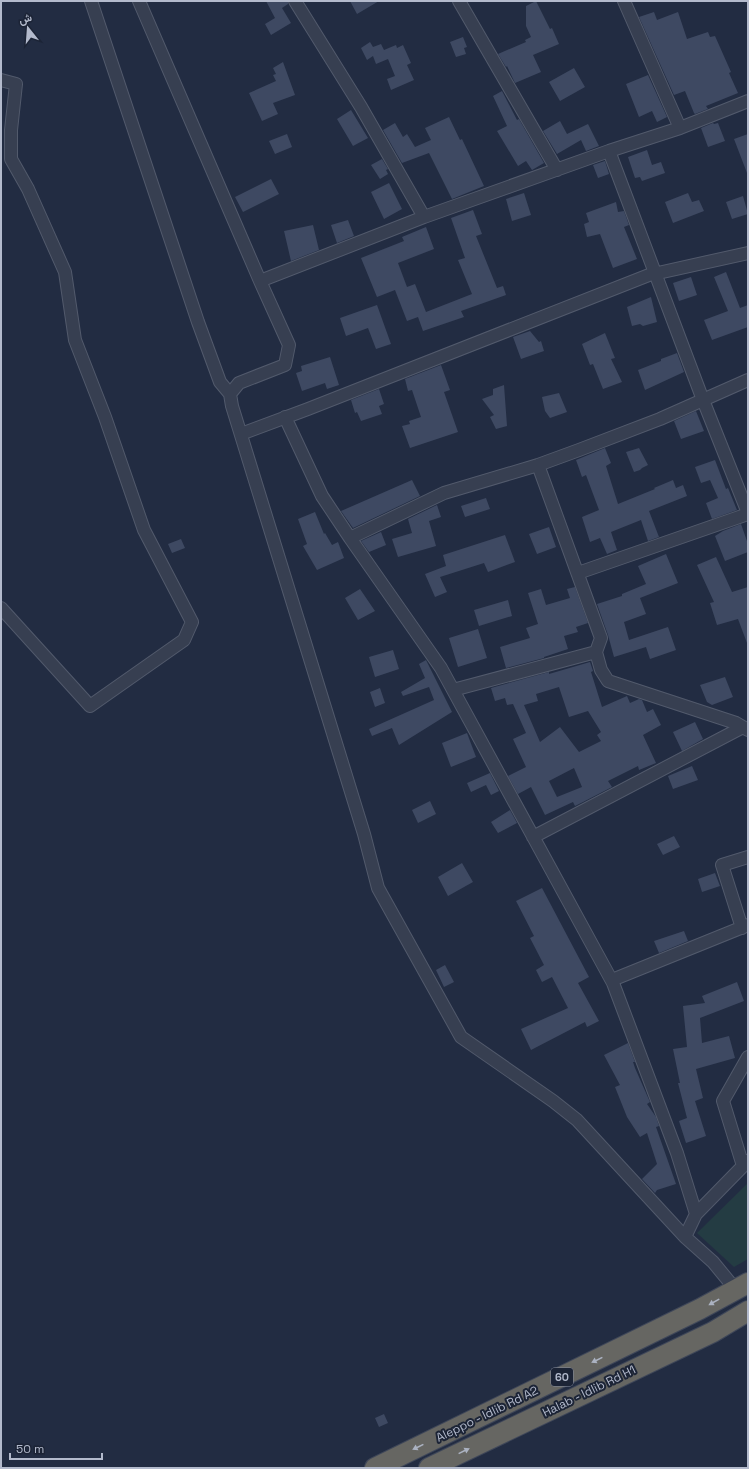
<svg xmlns="http://www.w3.org/2000/svg" width="749" height="1469" viewBox="0 0 749 1469" font-family="'Space Grotesk',Vazirmatn,sans-serif">
<style>
.green{fill:#243c43}
.building{fill:#3e4962;fill-rule:evenodd}
.lines{fill:none;stroke-linecap:round;stroke-linejoin:round}
.minor-casing{stroke:#525a6c;stroke-width:14}
.trunk-casing{stroke:#3f4759;stroke-width:22}
.minor{stroke:#373f51;stroke-width:12}
.trunk{stroke:#666662;stroke-width:20}
.oneway{fill:#abb2c1}
.labels{text-anchor:middle;dominant-baseline:central;stroke-width:4;stroke-linejoin:round;paint-order:stroke}
.shield{fill:#1c2436;stroke:#868d9f;stroke-width:1}
.shield-label{font-size:11px;font-weight:bold;fill:#b3bacc}
.street-label{font-size:12px;fill:#b3bacc;stroke:#1c2436}
</style>
<rect width="100%" height="100%" fill="#222c42"/>
<path class="green" d="M 748,1183 L 748,1259 L 734,1267 L 697,1233 Z"/>
<path class="building" d="M 266,1 L 288,1 L 288,4 L 282,8 L 291,23 L 271,35 L 265,24 L 275,18 Z
M 350,1 L 379,1 L 357,14 Z
M 536,1 L 550,29 L 552,28 L 559,44 L 533,55 L 541,72 L 515,83 L 507,66 L 506,67 L 498,54 L 526,42 L 525,40 L 531,37 L 526,26 L 526,6 Z
M 654,12 L 657,20 L 678,12 L 687,39 L 708,32 L 710,37 L 715,36 L 731,72 L 729,73 L 738,93 L 706,106 L 708,109 L 695,114 L 694,113 L 685,91 L 674,95 L 639,17 Z
M 463,37 L 467,47 L 464,48 L 466,54 L 456,57 L 450,42 Z
M 370,42 L 373,47 L 381,44 L 384,50 L 396,45 L 397,48 L 403,45 L 411,63 L 407,65 L 414,80 L 391,90 L 387,79 L 395,76 L 388,59 L 376,64 L 373,56 L 367,60 L 361,48 Z
M 283,62 L 295,95 L 273,103 L 278,114 L 262,121 L 249,93 L 276,81 L 273,75 L 276,74 L 273,68 Z
M 574,68 L 585,87 L 560,101 L 549,82 Z
M 648,75 L 667,117 L 657,122 L 652,111 L 639,117 L 626,84 Z
M 502,91 L 517,120 L 519,119 L 544,163 L 532,170 L 526,161 L 518,166 L 497,131 L 507,126 L 493,96 Z
M 351,110 L 368,138 L 353,146 L 337,119 Z
M 449,117 L 460,140 L 462,139 L 484,186 L 452,199 L 429,153 L 402,163 L 383,130 L 395,123 L 403,137 L 407,134 L 415,147 L 431,140 L 425,128 Z
M 560,121 L 567,134 L 588,124 L 599,146 L 586,151 L 581,140 L 557,154 L 543,131 Z
M 713,123 L 714,124 L 718,123 L 725,141 L 708,147 L 701,128 Z
M 287,134 L 292,147 L 275,154 L 269,141 Z
M 748,134 L 748,173 L 747,173 L 734,139 Z
M 647,150 L 652,165 L 661,162 L 665,173 L 642,181 L 640,177 L 635,178 L 628,157 Z
M 382,159 L 388,169 L 386,170 L 388,174 L 380,179 L 371,165 Z
M 605,161 L 609,174 L 598,178 L 593,165 Z
M 271,179 L 279,194 L 243,212 L 235,197 Z
M 389,183 L 402,209 L 384,219 L 371,192 Z
M 524,193 L 531,215 L 512,221 L 506,199 Z
M 688,193 L 692,202 L 699,200 L 704,211 L 673,223 L 665,202 Z
M 743,196 L 748,214 L 732,219 L 726,202 Z
M 616,202 L 618,212 L 624,211 L 629,225 L 624,227 L 637,259 L 613,268 L 600,234 L 587,237 L 584,224 L 589,222 L 586,213 Z
M 473,210 L 482,234 L 476,236 L 497,288 L 503,286 L 506,295 L 461,311 L 464,317 L 423,331 L 418,317 L 407,321 L 395,290 L 377,297 L 361,258 L 404,241 L 402,237 L 426,227 L 434,249 L 398,263 L 407,287 L 415,284 L 426,312 L 472,294 L 458,260 L 465,258 L 451,218 Z
M 348,220 L 354,236 L 337,243 L 331,225 Z
M 313,225 L 319,250 L 291,261 L 284,231 Z
M 726,272 L 740,308 L 748,305 L 748,327 L 712,340 L 704,320 L 728,311 L 714,277 Z
M 691,277 L 697,295 L 679,301 L 673,283 Z
M 651,297 L 657,322 L 643,326 L 640,324 L 632,326 L 627,307 Z
M 377,305 L 391,344 L 376,349 L 368,328 L 346,336 L 340,318 Z
M 530,331 L 539,342 L 541,341 L 544,351 L 521,359 L 513,337 Z
M 605,333 L 615,358 L 611,359 L 622,382 L 603,389 L 593,364 L 590,365 L 582,344 Z
M 677,353 L 684,372 L 645,390 L 638,370 L 661,361 L 661,359 Z
M 330,357 L 339,385 L 327,389 L 325,383 L 302,391 L 296,373 L 302,371 L 301,366 Z
M 441,365 L 450,390 L 444,392 L 458,432 L 410,448 L 402,426 L 410,424 L 409,421 L 421,417 L 412,390 L 408,391 L 405,379 Z
M 504,385 L 507,426 L 496,429 L 490,417 L 494,415 L 482,399 L 493,395 L 493,389 Z
M 379,389 L 384,404 L 379,406 L 382,414 L 361,421 L 357,412 L 355,413 L 351,400 Z
M 559,393 L 567,412 L 550,418 L 545,411 L 542,397 Z
M 696,411 L 704,431 L 681,439 L 674,421 Z
M 605,448 L 611,463 L 606,466 L 618,504 L 655,489 L 654,488 L 673,480 L 676,488 L 683,485 L 687,496 L 649,511 L 659,537 L 648,541 L 641,520 L 611,532 L 617,550 L 607,554 L 600,538 L 590,542 L 582,517 L 599,510 L 586,475 L 582,477 L 576,460 Z
M 639,448 L 648,465 L 642,468 L 640,470 L 634,472 L 626,452 Z
M 715,460 L 726,489 L 728,488 L 737,510 L 712,519 L 706,503 L 718,498 L 710,480 L 701,483 L 695,467 Z
M 412,480 L 420,496 L 353,528 L 341,511 Z
M 486,498 L 490,509 L 465,517 L 461,506 Z
M 437,505 L 441,517 L 429,521 L 436,546 L 398,557 L 392,539 L 412,533 L 408,519 Z
M 315,512 L 324,534 L 325,533 L 332,545 L 338,542 L 344,558 L 317,570 L 303,546 L 307,544 L 298,519 Z
M 741,524 L 748,544 L 748,552 L 725,561 L 715,536 L 723,531 Z
M 549,527 L 556,547 L 537,554 L 529,534 Z
M 381,532 L 386,545 L 369,552 L 361,541 Z
M 505,535 L 515,562 L 488,572 L 484,563 L 440,577 L 447,592 L 435,597 L 425,574 L 446,566 L 443,555 Z
M 181,539 L 185,548 L 172,553 L 168,544 Z
M 666,554 L 678,583 L 640,598 L 646,614 L 624,622 L 629,640 L 668,627 L 676,650 L 650,659 L 646,647 L 614,657 L 608,635 L 597,604 L 622,596 L 622,594 L 646,584 L 638,566 Z
M 716,557 L 732,592 L 748,587 L 748,643 L 747,643 L 738,619 L 717,625 L 710,603 L 714,602 L 697,565 Z
M 575,587 L 588,623 L 576,627 L 578,632 L 564,636 L 568,649 L 544,657 L 544,658 L 506,668 L 500,647 L 530,638 L 526,628 L 538,624 L 528,593 L 541,589 L 546,605 L 570,598 L 567,589 Z
M 360,589 L 375,611 L 358,620 L 345,598 Z
M 508,600 L 512,616 L 479,626 L 474,610 Z
M 478,629 L 487,658 L 458,667 L 449,638 Z
M 393,650 L 399,669 L 375,677 L 369,657 Z
M 426,660 L 452,712 L 399,745 L 392,728 L 372,736 L 369,729 L 434,700 L 429,687 L 403,696 L 401,692 L 425,678 L 419,664 Z
M 590,662 L 593,671 L 591,672 L 602,707 L 627,696 L 630,703 L 639,699 L 642,700 L 647,712 L 653,709 L 661,725 L 643,735 L 656,763 L 639,770 L 638,766 L 608,781 L 612,787 L 583,802 L 575,806 L 573,802 L 545,815 L 531,787 L 518,794 L 508,776 L 526,767 L 513,739 L 526,733 L 513,704 L 507,705 L 505,698 L 495,701 L 491,688 L 549,672 L 549,674 ZM 559,687 L 569,717 L 588,711 L 601,732 L 597,735 L 601,741 L 579,752 L 560,727 L 540,742 L 524,705 L 538,701 L 536,694 ZM 574,768 L 582,787 L 557,797 L 549,781 Z
M 725,677 L 733,697 L 712,705 L 707,702 L 700,685 Z
M 380,688 L 385,703 L 375,707 L 370,692 Z
M 695,722 L 703,739 L 682,751 L 673,732 Z
M 467,733 L 476,757 L 451,767 L 442,743 Z
M 692,766 L 698,780 L 673,789 L 668,776 Z
M 490,773 L 499,791 L 491,795 L 486,785 L 471,792 L 467,783 Z
M 430,801 L 436,814 L 418,823 L 412,810 Z
M 510,810 L 517,823 L 498,833 L 491,822 Z
M 674,836 L 680,847 L 663,855 L 657,844 Z
M 462,863 L 473,882 L 448,896 L 438,877 Z
M 715,873 L 720,886 L 702,892 L 698,879 Z
M 542,888 L 589,977 L 578,983 L 599,1021 L 587,1027 L 585,1022 L 531,1050 L 521,1029 L 568,1008 L 552,977 L 542,982 L 536,970 L 544,965 L 530,938 L 534,936 L 516,901 Z
M 684,931 L 688,941 L 659,953 L 654,941 Z
M 445,965 L 454,982 L 444,987 L 436,970 Z
M 737,982 L 744,1001 L 700,1018 L 702,1043 L 729,1036 L 735,1058 L 696,1069 L 703,1098 L 695,1101 L 706,1136 L 686,1143 L 679,1121 L 687,1118 L 678,1083 L 680,1083 L 673,1049 L 687,1047 L 683,1006 L 705,1003 L 702,996 Z
M 628,1043 L 635,1062 L 633,1062 L 635,1068 L 650,1102 L 647,1104 L 656,1117 L 659,1126 L 656,1127 L 676,1184 L 657,1190 L 655,1193 L 642,1179 L 657,1164 L 647,1133 L 640,1137 L 627,1117 L 615,1087 L 620,1085 L 604,1055 Z
M 384,1414 L 388,1423 L 379,1427 L 375,1418 Z"/>
<g class="lines">
<g class="minor-casing">
<path id="minor" d="M 91,1 L 198,322 L 220,382 L 230,394 L 232,406 L 364,834 L 378,888 L 461,1037 L 553,1101 L 577,1120 L 685,1237 L 713,1262 L 736,1290
M 139,1 L 260,281 L 289,345 L 285,365 L 239,383 L 230,394
M 295,1 L 361,107 L 424,217
M 459,1 L 557,170
M 624,1 L 680,128
M 1,80 L 16,84 L 11,130 L 11,159 L 28,189 L 65,272 L 75,340 L 105,417 L 144,530 L 192,622 L 184,640 L 90,706 L 1,608
M 609,151 L 703,400 L 748,513
M 260,281 L 424,217 L 609,151 L 680,128 L 748,101
M 285,417 L 322,496 L 350,538 L 441,668 L 613,983 L 677,1153 L 696,1214
M 241,434 L 308,409 L 649,275 L 748,253
M 350,538 L 444,493 L 538,465 L 579,450 L 660,419 L 748,380
M 578,573 L 748,514
M 596,652 L 601,670 L 608,681 L 736,723 L 748,730
M 453,690 L 596,652 L 601,638 L 538,465
M 533,837 L 743,727
M 742,928 L 722,865 L 748,857
M 612,980 L 748,925
M 743,1166 L 723,1101 L 748,1057
M 685,1237 L 696,1214 L 743,1166 L 747,1161"/>
</g>
<g class="trunk-casing">
<path id="trunk" d="M 375,1468 L 700,1309 L 748,1283
M 429,1468 L 713,1332 L 748,1311"/>
</g>
<use href="#minor" class="minor"/>
<use href="#trunk" class="trunk"/>
</g>
<defs><path id="oneway-solid" d="M-6-.8H1V-3.2L6.5 0L1 3.2V.8H-6Z"/></defs>
<g class="oneway">
<use href="#oneway-solid" transform="translate(714 1302) rotate(151)"/>
<use href="#oneway-solid" transform="translate(597 1360) rotate(154)"/>
<use href="#oneway-solid" transform="translate(418 1447) rotate(154)"/>
<use href="#oneway-solid" transform="translate(464 1451) rotate(-26)"/>
</g>
<g class="labels">
<rect class="shield" x="551" y="1368" width="22" height="18" rx="3"/>
<g class="shield-label">
<text x="562" y="1377">60</text>
</g>
<g class="street-label">
<text transform="translate(589 1391) rotate(-26)">Halab - Idlib Rd H1</text>
<text transform="translate(487 1414) rotate(-26)">Aleppo - Idlib Rd A2</text>
</g>
</g>
<rect width="749" height="1469" fill="none" stroke="#b3bacc" stroke-width="4"/>
<g transform="translate(28 28) rotate(343)" stroke="#1c2436" stroke-width="3" paint-order="stroke">
<path d="M0-3L7 15L0 10L-7 15Z" fill="#b3bacc"/>
<text y="-6" font-size="11" font-weight="bold" text-anchor="middle" fill="#b3bacc">ش</text>
</g>
<path d="M10 1453v6h92v-6" fill="none" stroke="#b3bacc" stroke-width="2"/>
<text x="16" y="1453" font-size="12" fill="#b3bacc" stroke="#1c2436" stroke-width="3" paint-order="stroke">50 m</text>
</svg>
